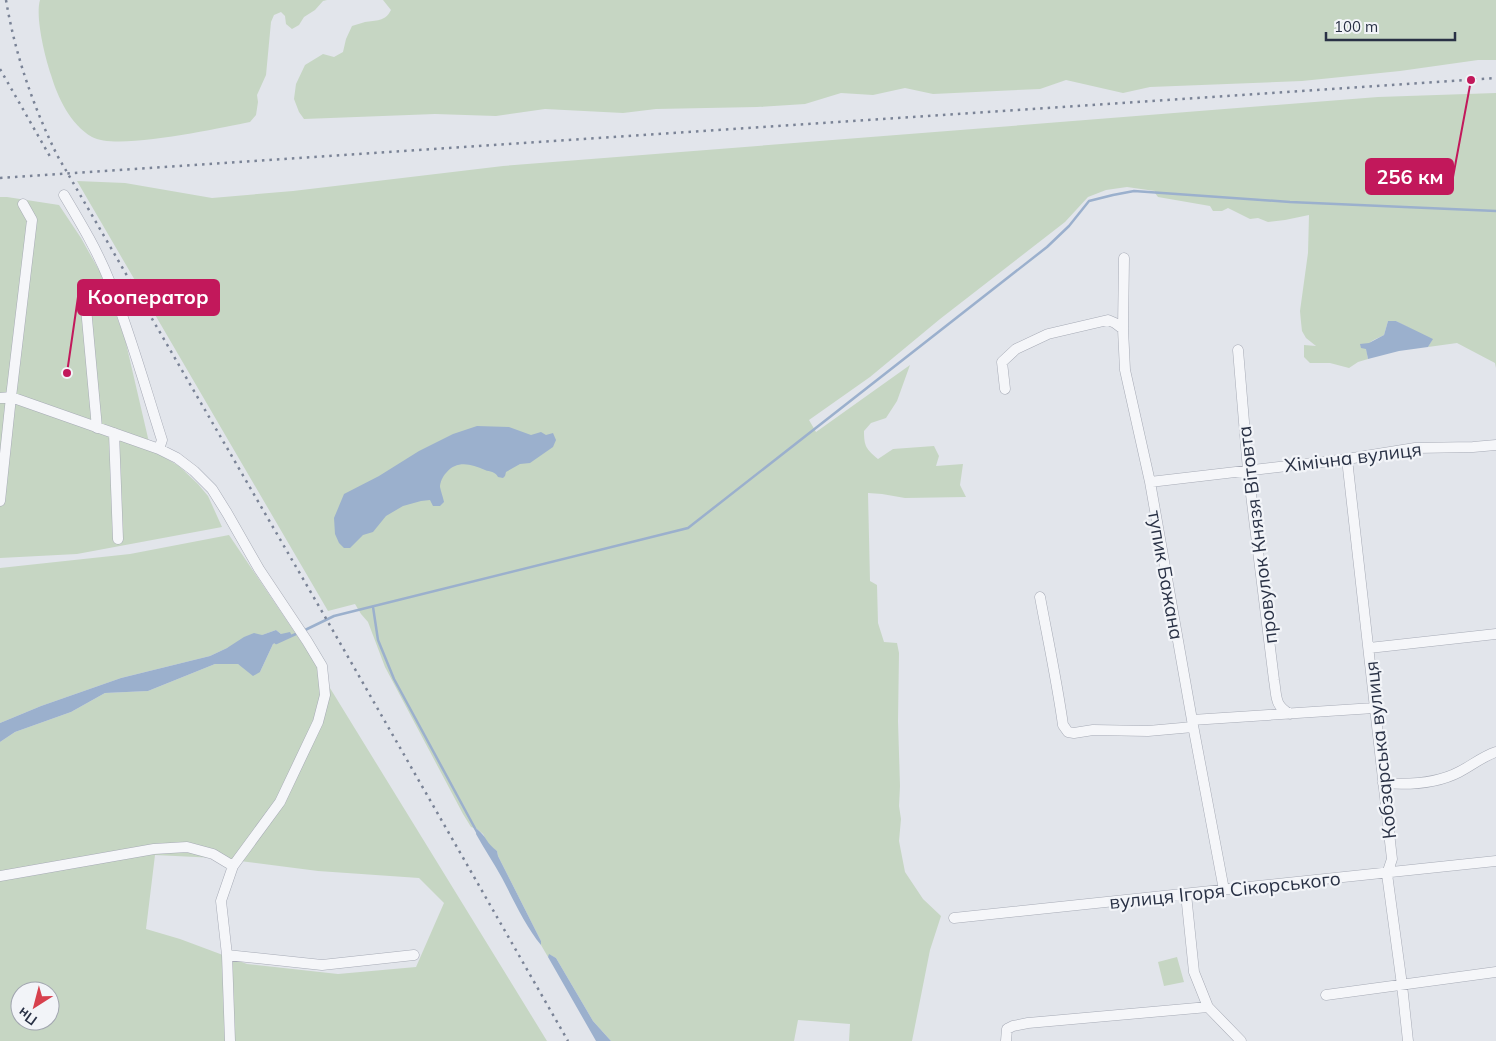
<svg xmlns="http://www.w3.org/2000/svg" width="1496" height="1041" viewBox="0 0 1496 1041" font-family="Mulish,sans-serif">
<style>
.green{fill:#c6d6c3;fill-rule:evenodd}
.water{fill:#9bb0cd}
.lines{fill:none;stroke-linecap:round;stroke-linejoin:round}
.stream{stroke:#9bb0cd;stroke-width:2.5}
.street-casing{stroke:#a7abb6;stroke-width:11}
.street{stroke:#f5f6f9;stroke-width:10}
.rail{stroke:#7a8396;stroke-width:2.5;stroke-dasharray:2.5 5;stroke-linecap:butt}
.labels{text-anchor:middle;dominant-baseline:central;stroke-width:4.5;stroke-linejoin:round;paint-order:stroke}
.street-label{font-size:19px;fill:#293145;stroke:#f2f4f8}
.leader{fill:none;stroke:#c2185b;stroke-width:2}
.callout-dot{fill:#c2185b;stroke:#f2f4f8;stroke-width:2}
.callout{fill:#c2185b;stroke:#c2185b;stroke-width:2}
.callout-label{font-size:20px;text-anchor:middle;font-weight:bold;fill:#fff}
</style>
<rect width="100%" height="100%" fill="#e2e5eb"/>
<path class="green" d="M 40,0 L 327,0 L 323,1 L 315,10 L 304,17 L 299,25 L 292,29 L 286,24 L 285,16 L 281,12 L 274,15 L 271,22 L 266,75 L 257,95 L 258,102 L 256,115 L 250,122 C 219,128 117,151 92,137 C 70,124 58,98 51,75 C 45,57 35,17 40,0 Z
M 383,0 L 1496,0 L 1496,60 L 1478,60 L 1400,71 L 1302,81 L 1150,87 L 1123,93 L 1066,80 L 1040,89 L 933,94 L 905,88 L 873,95 L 841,93 L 805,104 L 757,107 L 656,109 L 623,113 L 545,109 L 496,116 L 435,114 L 304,119 L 299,112 L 294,99 L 296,84 L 305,65 L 323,54 L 334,57 L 343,52 L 346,39 L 352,26 C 356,25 361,23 365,22 C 376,20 385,22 391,10 Z
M 1496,93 L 1496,368 L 1495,363 L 1457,343 L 1428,347 L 1432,340 L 1396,321 L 1388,321 L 1384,335 C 1370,342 1364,342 1368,359 L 1358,362 L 1349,368 L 1330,363 L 1310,363 L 1304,357 L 1304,345 L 1316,346 L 1306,338 L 1302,331 L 1301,322 L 1300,311 L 1308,253 L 1309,215 L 1285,220 L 1268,222 L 1258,218 L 1250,219 L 1228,208 L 1222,211 L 1213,211 L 1210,206 L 1158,197 L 1155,193 L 1155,191 L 1127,187 L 1106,190 L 1088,197 L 1065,222 L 940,319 L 870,377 L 809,420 L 816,432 L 910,365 L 897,401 L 886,418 L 871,423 L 864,431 C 864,446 866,449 878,459 L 893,449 L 934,446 L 939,456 L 936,466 L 963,464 L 960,485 L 966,497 L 905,498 L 882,494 L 868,493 L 870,581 L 877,585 L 878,623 L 884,642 L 897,643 L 899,653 L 898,721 L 900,786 L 899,806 L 901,819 L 899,841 L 905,872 L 923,899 L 941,916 L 930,950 L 912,1041 L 849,1041 L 850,1024 L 798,1020 L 794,1041 L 611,1041 L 593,1021 L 556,958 L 550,955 L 548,957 L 541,945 L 541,941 L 498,856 L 497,851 L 489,846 L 483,834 L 477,829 L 471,827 L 463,814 L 385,667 L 368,622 L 361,614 L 355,604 L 328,611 L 77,181 L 125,183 L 212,198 L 293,191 L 503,166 L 1378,97 Z
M 0,197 L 7,197 L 59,205 L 81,238 L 100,272 L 125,339 L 148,438 L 150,449 L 179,466 L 198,484 L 208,496 L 222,527 L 77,554 L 0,558 Z
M 229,535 L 306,649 L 547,1041 L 0,1041 L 0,742 L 15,732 L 71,712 L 105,693 L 148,691 L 215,664 L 238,664 L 260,672 L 273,644 L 291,635 L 281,634 L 276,630 L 227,648 L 210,656 L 121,678 L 41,706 L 0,723 L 0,568 L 130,554 ZM 155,855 L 216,858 L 318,871 L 419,878 L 444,903 L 416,967 L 338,974 L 247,964 L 180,939 L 146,929 ZM 20,991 L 50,991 L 50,1021 L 20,1021 Z
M 1177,957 L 1184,982 L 1164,986 L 1158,962 Z"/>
<path class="water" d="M 1388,321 L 1396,321 L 1433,339 L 1428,347 L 1399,351 L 1368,359 L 1366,349 L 1361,348 L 1360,344 L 1369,343 L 1384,335 Z
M 477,426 L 509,427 L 531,435 L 541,432 L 546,435 L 553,433 L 556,440 L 553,447 L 530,463 L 520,464 L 506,472 L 505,476 L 503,478 L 498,477 C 495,471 490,472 485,470 C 471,464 457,460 446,473 C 443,476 440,482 440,487 C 441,492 443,497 444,502 L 440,506 L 433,506 L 430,500 L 421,501 L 403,506 L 386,516 L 373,532 L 363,535 L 350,548 L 344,548 L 339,543 L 335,534 L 334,518 L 344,494 L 379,476 L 419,451 L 453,434 Z
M 276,630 L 281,634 L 290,632 L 292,636 L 273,644 L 260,672 L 253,676 L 238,664 L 215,664 L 148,691 L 105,693 L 71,712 L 15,732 L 0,742 L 0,723 L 41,706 L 121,678 L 210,656 L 227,648 L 244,637 L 254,633 L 262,635 Z
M 477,829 C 487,837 486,843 497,851 L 498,856 L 541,941 L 541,945 C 526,927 513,899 502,878 C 494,863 484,849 476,834 Z
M 549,954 L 556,958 L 593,1021 L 611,1041 L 596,1041 L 548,957 Z"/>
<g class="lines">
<path class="stream" d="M 373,607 L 378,640 L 394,679 L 477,832
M 303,631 L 334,616 L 688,528 L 1047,247 L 1069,226 L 1089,201 L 1113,195 L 1134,191 L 1290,202 L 1496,211
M 276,643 L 298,633"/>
<g class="street-casing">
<path id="street" d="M 64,195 C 80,222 97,250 109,280 C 130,332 145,387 162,440 L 159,449
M 1124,258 L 1123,329 L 1125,370 L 1150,482 L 1192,720 L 1224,890
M 84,286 L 97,428
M 1238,350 L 1248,470 L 1274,680 C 1277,697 1274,705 1290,714
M 1005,389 L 1002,362 L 1016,349 L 1048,334 L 1108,320 L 1115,323 L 1123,329
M 0,398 L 11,397 L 159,449 L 177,458 L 194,471 L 212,489 L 227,513 L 259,569 L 307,641 L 322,666 L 325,695 L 318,722 L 280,802 L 233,866
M 114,433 L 118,539
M 1347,459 L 1392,859 L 1387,874 L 1402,985 L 1408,1041
M 1150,482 L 1347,459 L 1415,448 L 1473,447 L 1496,445
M 0,501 L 11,397 L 32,220 L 23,204
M 1040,597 C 1048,640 1057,682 1063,725 L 1068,732 L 1074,733 L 1093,730 L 1148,731 L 1193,727
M 1369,648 L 1496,634
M 1192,720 L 1374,708
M 1383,783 C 1408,785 1436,784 1459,772 C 1471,766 1483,756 1496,752
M 0,876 L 154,849 L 187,847 L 213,854 L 233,866 L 221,901 L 227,955 L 230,1041
M 1186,894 L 1194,972 L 1208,1007 L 1241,1041
M 954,918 L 1496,861
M 227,955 L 322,965 L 414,955
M 1326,995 L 1496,972
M 1006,1041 L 1007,1029 L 1013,1026 L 1028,1023 L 1208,1007"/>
</g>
<use href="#street" class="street"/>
<path class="rail" d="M 6,0 C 15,54 33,106 57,155 L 324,615 L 568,1041
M 0,69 L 52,160
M 0,178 L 1496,78"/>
</g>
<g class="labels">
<g class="street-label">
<text transform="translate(1353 457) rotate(-7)">Хімічна вулиця</text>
<text transform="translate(1257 535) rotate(-97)">провулок Князя Вітовта</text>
<text transform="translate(1166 575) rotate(80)">тупик Бажана</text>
<text transform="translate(1380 750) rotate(-96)">Кобзарська вулиця</text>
<text transform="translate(1225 890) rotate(-6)">вулиця Ігоря Сікорського</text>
</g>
</g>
<path class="leader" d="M1471 80L1453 177M67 373L78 297"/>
<g class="callout-dot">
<circle cx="1471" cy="80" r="5"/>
<circle cx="67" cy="373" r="5"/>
</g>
<g class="callout">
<rect x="1366" y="159" width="87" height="35" rx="5"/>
<rect x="78" y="280" width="141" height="35" rx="5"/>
</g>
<g class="callout-label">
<text x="1410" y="184">256 км</text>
<text x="148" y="304">Кооператор</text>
</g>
<g transform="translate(35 1006) rotate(216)"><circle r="24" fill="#f2f4f8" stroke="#a2a6b0"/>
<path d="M0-4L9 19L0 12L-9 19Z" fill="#d7404d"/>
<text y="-8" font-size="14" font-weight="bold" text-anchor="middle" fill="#293145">Пн</text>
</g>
<path d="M1326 32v8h129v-8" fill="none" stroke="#293145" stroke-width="2.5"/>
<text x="1334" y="32" font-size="15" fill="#293145" stroke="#f2f4f8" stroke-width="4" paint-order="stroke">100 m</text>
</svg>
